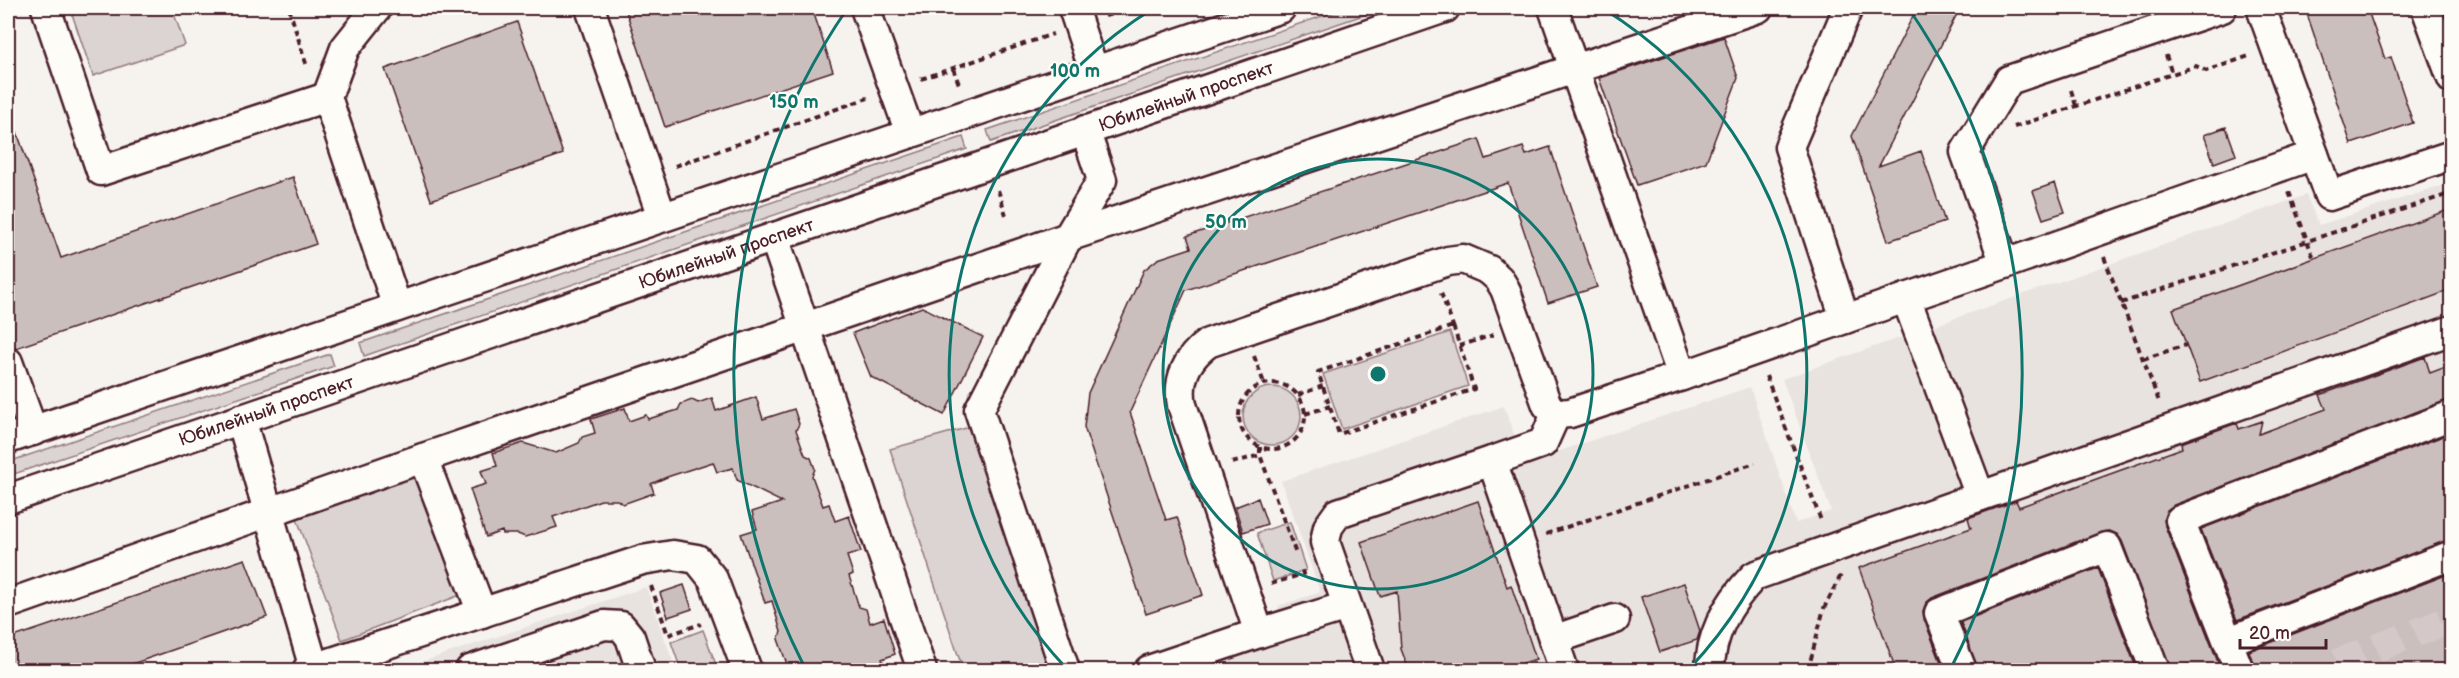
<svg xmlns="http://www.w3.org/2000/svg" width="2459" height="678" viewBox="0 0 2459 678" font-family="'Balsamiq Sans',sans-serif">
<style>
.built{fill:#e9e3e0}
.green{fill:#dcd4d2;stroke:#937a7e;stroke-width:1.5}
.building{fill:#cbbfbe;stroke:#4a1f2b;stroke-width:1.5}
.lines{fill:none;stroke-linecap:round;stroke-linejoin:round}
.minor-tunnel{stroke:#d4c9c8;stroke-width:28;stroke-dasharray:28 14;stroke-linecap:butt}
.minor-casing{stroke:#4a1f2b;stroke-width:33}
.path{stroke:#4a1f2b;stroke-width:4;stroke-dasharray:6 4.5;stroke-linecap:butt}
.minor{stroke:#fdfcf7;stroke-width:28}
.ring{fill:none;stroke:#0f766e;stroke-width:3}
.labels{text-anchor:middle;dominant-baseline:central;stroke-width:4.5;stroke-linejoin:round;paint-order:stroke}
.street-label{font-size:18px;fill:#4a1f2b;stroke:#fdfcf7}
.centre{fill:#0f766e;stroke:#fdfcf7;stroke-width:3}
.ring-label{font-size:18px;text-anchor:middle;font-weight:bold;fill:#0f766e;stroke:#fdfcf7;stroke-width:4.5;stroke-linejoin:round;paint-order:stroke}
</style>
<rect width="100%" height="100%" fill="#f6f3ef"/>
<filter id="ink" filterUnits="userSpaceOnUse"><feTurbulence type="fractalNoise" baseFrequency=".0167" numOctaves="2"/><feDisplacementMap in="SourceGraphic" scale="12" xChannelSelector="R" yChannelSelector="G"/><feConvolveMatrix kernelMatrix="1 2 1 2 8 2 1 2 1" color-interpolation-filters="sRGB"/></filter>
<g filter="url(#ink)">
<path class="built" d="M 2451,183 L 2451,670 L 1201,670 L 1287,639 L 1278,606 L 1320,592 L 1281,481 L 1504,406 L 1524,463 L 1750,387 L 1796,523 L 1831,511 L 1782,379 L 2306,195 L 2319,225 Z
M 646,587 L 676,670 L 397,670 Z"/>
<path class="green" d="M 70,8 L 172,8 L 185,45 L 93,76 Z
M 1346,8 L 1384,8 L 991,142 L 987,130 Z
M 963,137 L 967,149 L 364,356 L 360,343 Z
M 1450,332 L 1468,386 L 1342,429 L 1323,374 Z
M 330,354 L 334,366 L 8,476 L 8,462 Z
M1243 416a29 29 0 1 1 58 0a29 29 0 1 1-58 0Z
M 970,427 L 1052,662 L 1036,667 L 1037,670 L 963,670 L 890,449 Z
M 418,472 L 463,594 L 342,640 L 296,516 Z
M 1290,522 L 1306,570 L 1273,581 L 1257,533 Z
M 703,630 L 718,670 L 681,670 L 671,642 Z"/>
<path class="building" d="M 625,8 L 812,8 L 833,71 L 665,127 Z
M 1917,8 L 1960,8 L 1879,166 L 1921,151 L 1945,222 L 1888,241 L 1852,136 Z
M 2305,8 L 2367,8 L 2385,59 L 2391,57 L 2413,123 L 2351,144 Z
M 517,22 L 563,154 L 431,200 L 385,69 Z
M 1724,37 L 1738,78 L 1706,162 L 1637,185 L 1599,78 Z
M 11,115 L 61,258 L 293,177 L 316,244 L 16,348 L 11,346 L 8,336 L 8,116 Z
M 2226,127 L 2236,155 L 2214,163 L 2204,135 Z
M 1479,139 L 1486,159 L 1523,147 L 1526,155 L 1550,147 L 1597,287 L 1548,303 L 1508,183 L 1186,290 L 1130,412 L 1166,520 L 1177,517 L 1203,595 L 1146,614 L 1084,427 L 1088,393 L 1144,270 L 1158,259 L 1191,248 L 1187,236 Z
M 2055,183 L 2065,212 L 2043,219 L 2033,191 Z
M 2451,209 L 2451,290 L 2200,382 L 2173,309 Z
M 922,307 L 983,337 L 944,415 L 871,377 L 853,333 Z
M 2425,357 L 2430,373 L 2451,365 L 2451,399 L 2174,505 L 2167,510 L 2164,518 L 2165,526 L 2221,670 L 2171,670 L 2122,541 L 2117,534 L 2109,531 L 2101,532 L 1932,598 L 1926,603 L 1923,611 L 1924,619 L 1944,670 L 1896,670 L 1859,568 L 1971,528 L 1968,518 L 2016,501 L 2019,507 L 2182,448 L 2181,443 L 2237,423 L 2239,429 L 2262,421 L 2259,434 L 2326,409 L 2320,395 Z
M 756,397 L 763,419 L 794,409 L 799,424 L 796,430 L 805,455 L 811,458 L 815,469 L 812,476 L 823,506 L 829,504 L 835,521 L 849,516 L 861,552 L 847,556 L 853,574 L 849,576 L 859,607 L 866,609 L 870,623 L 884,618 L 895,654 L 882,659 L 886,670 L 789,670 L 778,639 L 781,632 L 772,601 L 765,603 L 741,534 L 757,529 L 752,512 L 782,502 L 737,480 L 733,468 L 717,472 L 713,462 L 667,477 L 651,484 L 654,493 L 623,504 L 617,500 L 601,500 L 553,517 L 557,527 L 525,537 L 518,534 L 503,534 L 502,531 L 486,537 L 470,489 L 486,484 L 481,471 L 497,466 L 493,453 L 523,443 L 556,453 L 579,443 L 582,437 L 595,433 L 591,419 L 625,408 L 629,421 L 646,415 L 648,419 L 678,410 L 681,404 L 692,400 L 698,403 L 712,398 L 716,411 Z
M 2451,433 L 2451,539 L 2237,620 L 2201,529 Z
M 1258,498 L 1267,524 L 1243,532 L 1235,507 Z
M 1478,501 L 1507,587 L 1511,585 L 1536,659 L 1502,670 L 1409,670 L 1401,649 L 1397,591 L 1380,596 L 1361,542 Z
M 245,559 L 267,617 L 115,670 L 8,670 L 8,639 Z
M 2098,568 L 2137,670 L 1978,670 L 1961,622 Z
M 2451,573 L 2451,670 L 2255,670 L 2249,651 Z
M 1684,583 L 1700,631 L 1697,640 L 1660,652 L 1641,597 Z
M 684,585 L 692,609 L 668,617 L 660,593 Z"/>
<g class="lines">
<path class="minor-tunnel" d="M 2337,663 L 2452,619"/>
<g class="minor-casing">
<g id="minor">
<path d="M 46,8 L 101,171 L 327,97"/>
<path d="M 377,8 L 345,48 L 327,97 L 397,307"/>
<path d="M 590,8 L 662,217"/>
<path d="M 865,8 L 910,133"/>
<path d="M 1073,8 L 1094,71"/>
<path d="M 1848,8 L 1789,147 L 1845,319 L 2005,264 L 1965,152 L 2009,80 L 2222,8"/>
<path d="M 2261,8 L 2329,196 L 2452,155"/>
<path d="M 2426,8 L 2452,79"/>
<path d="M 774,237 L 922,670"/>
<path d="M 2005,264 L 2314,155"/>
<path d="M 1906,298 L 1980,496"/>
<path d="M 8,362 L 33,431"/>
<path d="M 1682,376 L 1845,319"/>
<path d="M 241,419 L 314,668 L 307,670"/>
<path d="M 8,439 L 1281,8"/>
<path d="M 1492,461 L 1543,443 L 1556,414"/>
<path id="s1" d="M 8,499 L 1445,8"/>
<path d="M 8,604 L 423,458"/>
<path d="M 482,613 L 423,458 L 1068,237 L 1758,8"/>
<path d="M 1259,633 L 1347,606"/>
<path d="M 1553,640 L 1615,619"/>
<path d="M 2229,641 L 2452,555"/>
<path d="M 314,668 L 642,560 L 673,555 L 697,559 L 713,579 L 747,670"/>
<path d="M 470,670 L 604,625 L 621,626 L 630,637 L 641,670"/>
<path d="M 1065,670 L 979,410 L 1068,237 L 1102,180 L 1085,130"/>
<path d="M 1149,670 L 1259,633 L 1182,405 C 1177,380 1187,358 1208,343 L 1448,261 L 1463,259 L 1489,270 L 1499,279 L 1505,289 L 1547,405 L 1556,414 L 1570,413 L 1682,376 L 1553,8"/>
<path d="M 1370,670 L 1325,542 L 1328,527 L 1338,513 L 1492,461 L 1564,670"/>
<path d="M 1710,670 C 1710,633 1729,602 1754,576 L 2452,330"/>
<path d="M 1962,670 L 1939,613 L 2107,547 L 2155,670"/>
<path d="M 2239,670 L 2180,520 L 2452,415"/>
</g>
</g>
<path class="path" d="M 289,8 L 307,67
M 1105,16 L 1131,8
M 2166,55 L 2172,74
M 953,68 L 960,87
M 921,79 L 1053,34
M 2071,90 L 2076,106
M 2014,127 L 2196,66 L 2206,71 L 2249,56
M 675,166 L 868,98
M 998,190 L 1006,215
M 2289,192 L 2314,259
M 2104,257 L 2160,404
M 1441,293 L 1453,326
M 2121,303 L 2452,193
M 1453,326 L 1474,389 L 1339,434 L 1318,372 Z
M 1459,346 L 1493,335
M 1254,356 L 1264,383
M 2143,359 L 2186,345
M 1766,376 L 1822,523
M1239 416a33 33 0 1 1 66 0a33 33 0 1 1-66 0Z
M 1298,395 L 1323,386
M 1305,414 L 1330,406
M 1260,447 L 1260,455 L 1296,554
M 1232,463 L 1260,455
M 1546,534 L 1755,463
M 1271,584 L 1303,574 L 1302,570
M 651,586 L 668,635 L 701,624
M 1808,670 L 1824,608 L 1841,575"/>
<use href="#minor" class="minor"/>
</g>
</g>
<g class="ring">
<circle cx="1378" cy="374" r="215"/>
<path d="M1067 669A429 429 0 0 1 1154 8M1602 8A429 429 0 0 1 1689 669"/>
<path d="M804 666A644 644 0 0 1 847 9M1909 9A644 644 0 0 1 1952 666"/>
</g>
<g class="labels">
<g class="street-label">
<text stroke="none"><textPath href="#s1" startOffset="1245">Юбилейный проспект</textPath></text>
<text stroke="none"><textPath href="#s1" startOffset="759">Юбилейный проспект</textPath></text>
<text stroke="none"><textPath href="#s1" startOffset="273">Юбилейный проспект</textPath></text>
</g>
</g>
<circle cx="1378" cy="374" r="9" class="centre"/>
<g class="ring-label">
<text x="1075" y="77">100 m</text>
<text x="794" y="108">150 m</text>
<text x="1226" y="228">50 m</text>
</g>
<rect width="2459" height="678" fill="none" stroke="#fdfcf7" stroke-width="30"/>
<rect x="15" y="15" width="2429" height="648" fill="none" stroke="#4a1f2b" stroke-width="2" filter="url(#ink)"/>
<path d="M2240 639v9h86v-9" fill="none" stroke="#4a1f2b" stroke-width="3"/>
<text x="2249" y="639" font-size="18" fill="#4a1f2b" stroke="#fdfcf7" stroke-width="4.5" paint-order="stroke">20 m</text>
</svg>
